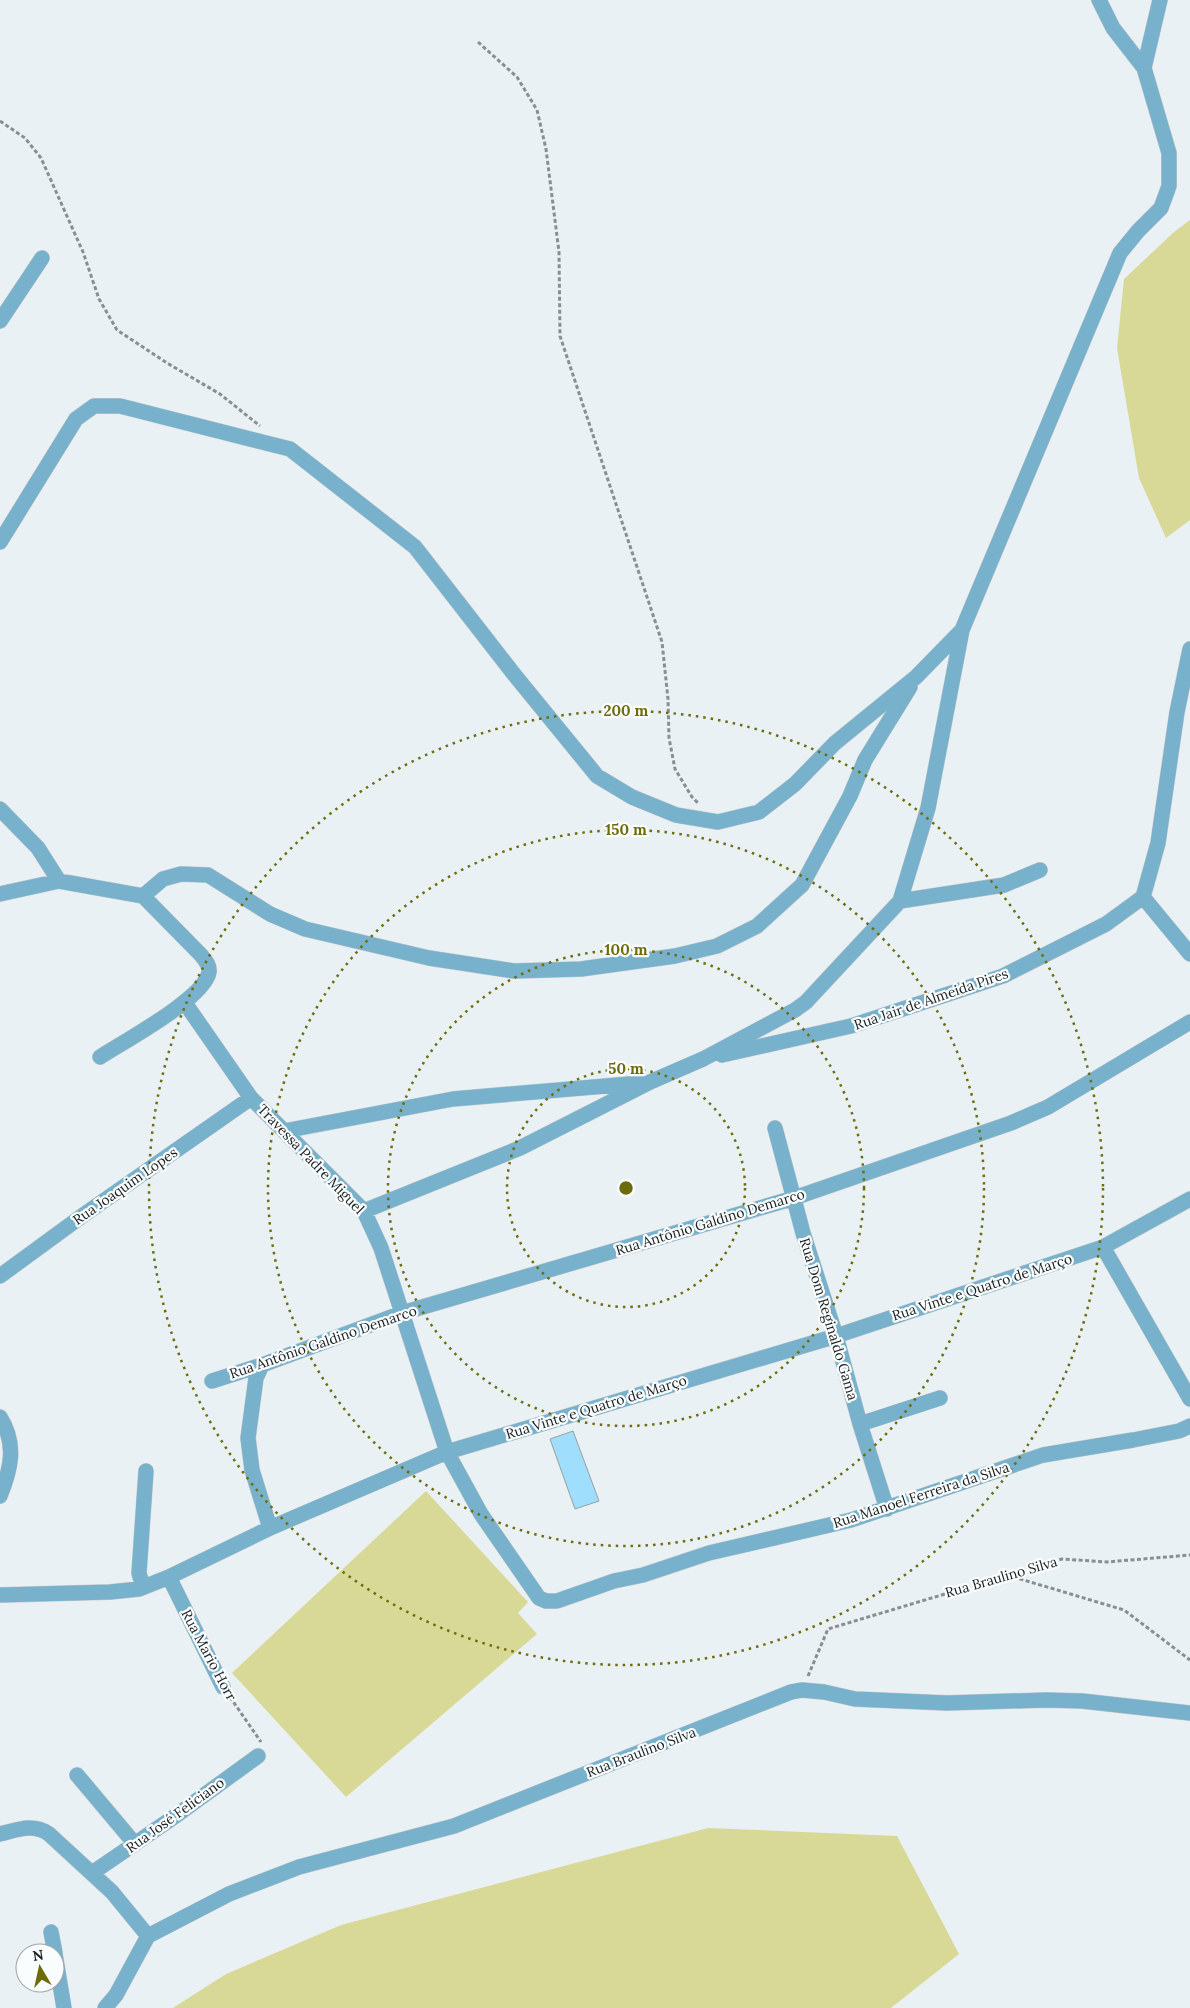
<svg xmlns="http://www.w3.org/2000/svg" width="1190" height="2008" viewBox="0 0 1190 2008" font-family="Lora,serif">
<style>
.green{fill:#d8d996}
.building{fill:#9fdffd;stroke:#999fa2}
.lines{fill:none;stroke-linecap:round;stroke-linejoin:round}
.minor-casing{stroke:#c5cbce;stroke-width:16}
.path{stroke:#898e90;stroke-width:3;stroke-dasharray:4 2.5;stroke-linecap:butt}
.minor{stroke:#78b1cb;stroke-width:15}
.ring{fill:none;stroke:#6d6c0a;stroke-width:2.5;stroke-dasharray:2.5 5}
.labels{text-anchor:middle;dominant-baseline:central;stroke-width:4.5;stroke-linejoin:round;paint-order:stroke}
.street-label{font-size:14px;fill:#1b1e1f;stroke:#fafdfe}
.centre{fill:#6d6c0a;stroke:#fafdfe;stroke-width:2.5}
.ring-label{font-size:15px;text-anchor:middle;font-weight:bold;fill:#6d6c0a;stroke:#fafdfe;stroke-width:4.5;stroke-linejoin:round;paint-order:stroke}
</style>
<rect width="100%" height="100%" fill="#eaf1f4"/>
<path class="green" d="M 1190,220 L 1190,520 L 1166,538 L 1139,478 L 1117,348 L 1124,279 L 1174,232 Z
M 426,1491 L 528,1602 L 518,1613 L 537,1634 L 346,1797 L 232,1673 Z
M 708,1828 L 897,1836 L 959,1954 L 891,2008 L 173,2008 L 226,1974 L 341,1925 Z"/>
<path class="building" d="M 573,1431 L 599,1501 L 575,1509 L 550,1439 Z"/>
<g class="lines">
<g class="minor-casing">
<path id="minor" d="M 1144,68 L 1160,0
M 0,321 L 42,258
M 0,542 L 76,419 L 94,406 L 120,406 L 290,449 L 415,547 L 513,673 L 597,776 L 632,797 L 676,815 L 718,822 L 759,812 L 795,784 L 835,743 L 916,677 L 962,630
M 0,809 L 38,848 L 59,881
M 0,894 L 59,881 L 143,896
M 143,896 L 163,879 L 181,874 L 208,875 L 270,914 L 305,929 L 429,958 L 514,971 L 581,969 L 675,956 L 717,946 L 757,926 L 802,885 L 850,796 L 865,760 L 910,687
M 1143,897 L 1158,843 L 1177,712 L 1190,649
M 1143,897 L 1190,954
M 900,901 L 1004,885 L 1040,870
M 185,1003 L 251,1098 L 364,1211 L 381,1248 L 447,1452 L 481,1514 L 539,1598 L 546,1601 L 557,1601 L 614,1581 L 643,1575 L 709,1553 L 851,1520 L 1043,1455 L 1133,1440 L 1179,1431 L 1190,1426
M 722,1055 L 851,1026 L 1003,976 L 1106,924 L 1143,897
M 100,1057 C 123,1042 205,998 209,972 C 210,965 205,960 201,955 L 143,896
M 775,1128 L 803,1233 L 836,1336 L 860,1424 L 887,1509
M 284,1131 L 453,1099 L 641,1083
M 364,1211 L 520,1148 L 650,1082 L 703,1059 L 795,1010 L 806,1002 L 900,901 L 928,808 L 962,630 L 1120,253 L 1138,231 L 1161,208 L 1169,186 L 1169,153 L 1144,68 L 1113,28 L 1099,0
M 1103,1247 L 1190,1399
M 0,1276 L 82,1216 L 251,1098
M 262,1365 L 256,1378 L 248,1438 L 252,1470 L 270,1528
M 212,1381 L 262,1365 L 402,1313 L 794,1198 L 1011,1123 L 1048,1107 L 1190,1022
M 0,1417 C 17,1444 11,1469 0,1496
M 860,1424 L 940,1398
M 169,1577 L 223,1687
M 143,1587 L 139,1573 L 146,1471
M 0,1595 L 110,1592 L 139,1589 L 169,1577 L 270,1528 L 447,1452 L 836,1336 L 1103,1247 L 1190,1199
M 77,1775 L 135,1844
M 0,1834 C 17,1830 33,1823 49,1834 L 112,1892 L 148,1936
M 92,1873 L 174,1817 L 258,1756
M 51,1932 L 55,1953
M 55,1954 L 64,2008
M 105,2008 L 116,1995 L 148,1936 L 229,1894 L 299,1867 L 454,1826 L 791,1692 L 802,1690 L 824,1692 L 855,1699 L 947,1703 L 1046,1700 L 1082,1701 L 1190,1713"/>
</g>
<path class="path" d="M 478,42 L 517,77 L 537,110 L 546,149 L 559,252 L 560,336 L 662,642 L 668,699 L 669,738 L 675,769 L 692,797 L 699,804
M 0,121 L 25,138 L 41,158 L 83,252 L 99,299 L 117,330 L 167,363 L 220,394 L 260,426
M 1007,1575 L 1124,1610 L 1190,1660
M 808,1676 L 828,1629 L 1062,1559 L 1107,1562 L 1190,1555
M 230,1697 L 261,1742"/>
<use href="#minor" class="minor"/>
</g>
<g class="ring">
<circle cx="626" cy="1188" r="119"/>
<circle cx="626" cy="1188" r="238"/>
<circle cx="626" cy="1188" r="358"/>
<circle cx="626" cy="1188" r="477"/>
</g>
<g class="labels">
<g class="street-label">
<text transform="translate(931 999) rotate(-19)">Rua Jair de Almeida Pires</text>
<text transform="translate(311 1159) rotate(46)">Travessa Padre Miguel</text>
<text transform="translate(125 1186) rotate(-35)">Rua Joaquim Lopes</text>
<text transform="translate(710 1222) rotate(-17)">Rua Antônio Galdino Demarco</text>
<text transform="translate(982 1287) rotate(-18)">Rua Vinte e Quatro de Março</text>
<text transform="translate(829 1319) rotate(73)">Rua Dom Reginaldo Gama</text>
<text transform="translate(323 1342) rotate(-19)">Rua Antônio Galdino Demarco</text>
<text transform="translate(596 1407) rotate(-17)">Rua Vinte e Quatro de Março</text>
<text transform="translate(921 1495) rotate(-18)">Rua Manoel Ferreira da Silva</text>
<text transform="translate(1001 1577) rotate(-16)">Rua Braulino Silva</text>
<text transform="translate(209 1655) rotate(62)">Rua Mario Horr</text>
<text transform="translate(641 1752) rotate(-21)">Rua Braulino Silva</text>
<text transform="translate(175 1815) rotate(-36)">Rua José Feliciano</text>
</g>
</g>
<circle cx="626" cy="1188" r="8" class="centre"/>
<g class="ring-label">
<text x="626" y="716">200 m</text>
<text x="626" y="835">150 m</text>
<text x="626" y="955">100 m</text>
<text x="626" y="1074">50 m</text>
</g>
<g transform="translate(40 1968) rotate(351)"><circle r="24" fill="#fafdfe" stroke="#a1a4a5"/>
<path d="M0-4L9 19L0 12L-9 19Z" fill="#6d6c0a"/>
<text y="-8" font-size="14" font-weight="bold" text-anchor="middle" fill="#1b1e1f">N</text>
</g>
</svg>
